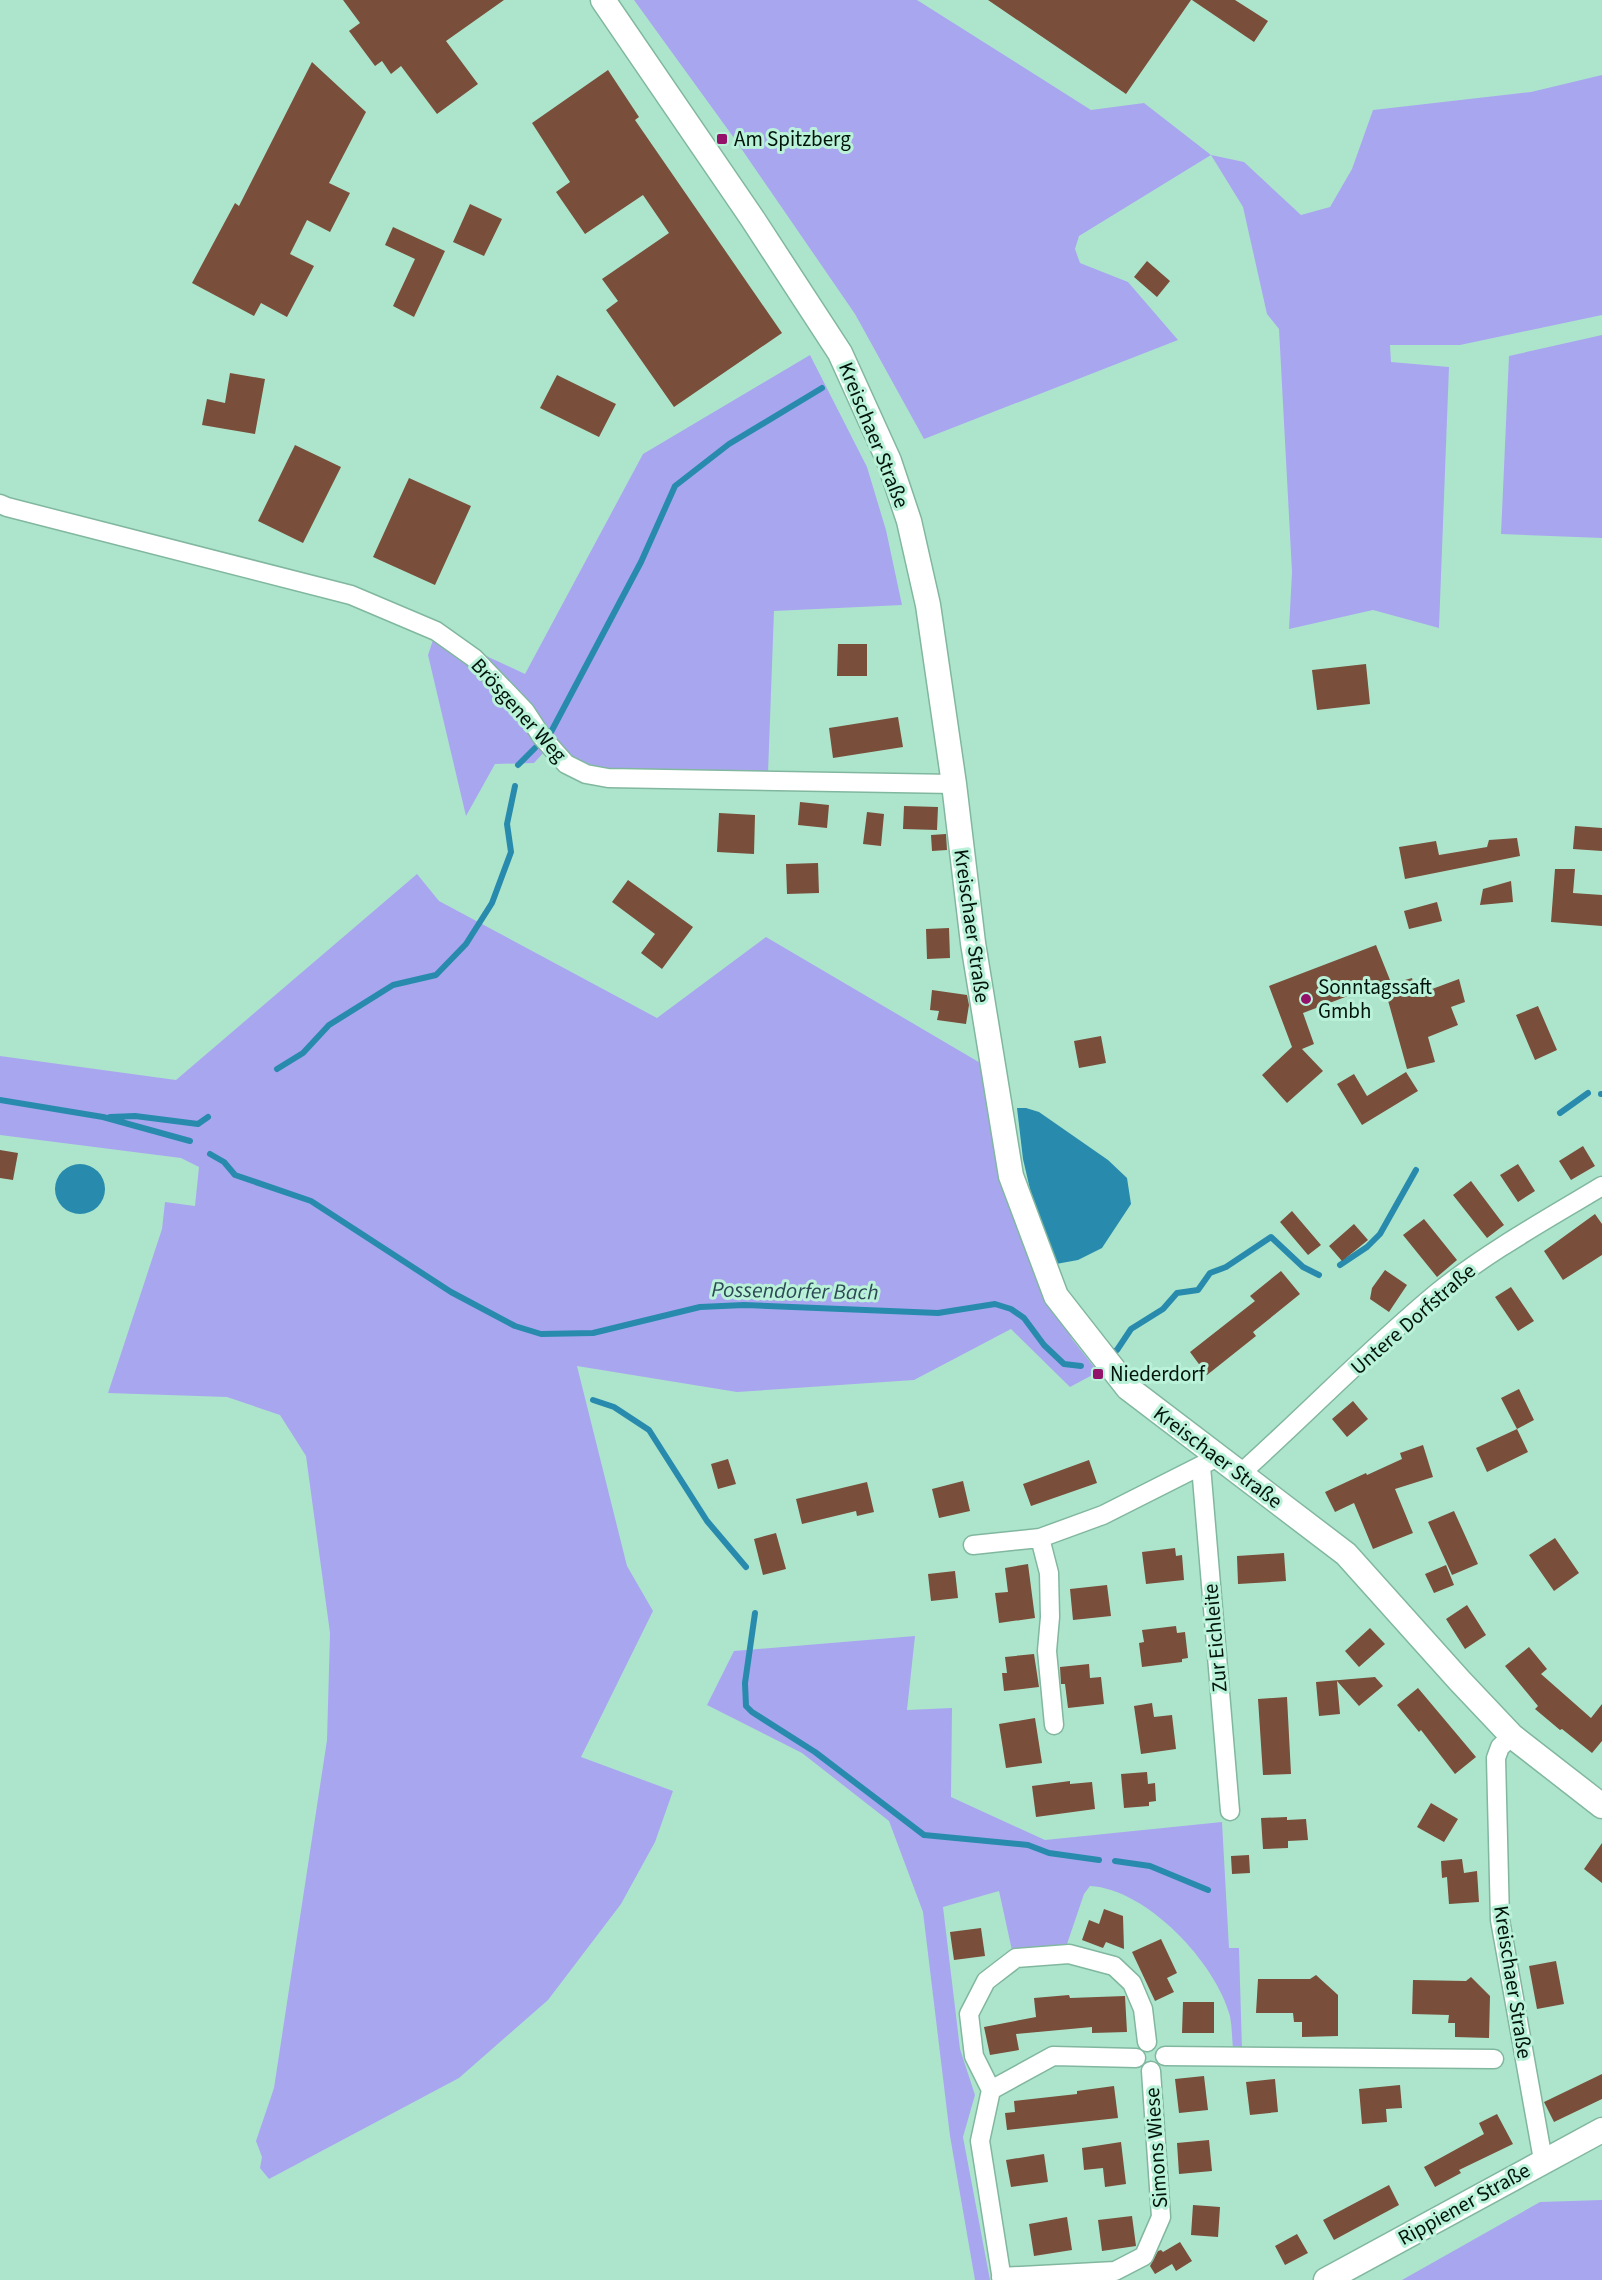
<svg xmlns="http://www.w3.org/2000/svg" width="1602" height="2280" viewBox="0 0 1602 2280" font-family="'Source Sans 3',sans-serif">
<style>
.green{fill:#a9a6f0}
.water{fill:#288bad}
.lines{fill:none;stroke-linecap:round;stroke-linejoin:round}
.stream{stroke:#288bad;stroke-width:6}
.building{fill:#794e3a}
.street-casing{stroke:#81b79f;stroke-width:21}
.secondary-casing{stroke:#81b79f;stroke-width:27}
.street{stroke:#fff;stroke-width:18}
.secondary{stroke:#fff;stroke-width:24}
.poi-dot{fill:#95126b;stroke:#baf2d9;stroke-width:2}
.labels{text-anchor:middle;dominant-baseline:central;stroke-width:6;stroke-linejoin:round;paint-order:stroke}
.poi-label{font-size:21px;fill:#01140c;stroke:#baf2d9;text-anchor:start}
.street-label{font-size:21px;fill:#01140c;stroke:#baf2d9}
.water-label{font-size:22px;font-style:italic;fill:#2c4955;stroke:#baf2d9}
</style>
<rect width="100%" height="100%" fill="#ade5cc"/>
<path class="green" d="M 634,0 L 917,0 L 1091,110 L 1144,103 L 1211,155 L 1244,162 L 1301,215 L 1330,207 L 1352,169 L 1373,110 L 1531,92 L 1602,75 L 1602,315 L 1460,345 L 1390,345 L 1391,362 L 1449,367 L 1439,628 L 1373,610 L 1289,629 L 1292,572 L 1279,329 L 1267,314 L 1243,207 L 1211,155 L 1079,236 L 1075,249 L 1080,263 L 1128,282 L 1178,340 L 924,439 L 855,314 L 734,138 Z
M 1602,335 L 1602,538 L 1501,534 L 1509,356 Z
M 810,355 L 867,467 L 886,530 L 902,605 L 774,611 L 768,774 L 610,772 L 574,758 L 559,747 L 482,654 L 525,674 L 643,454 Z
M 434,637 L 481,672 L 546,750 L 534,763 L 495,764 L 466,816 L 428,655 Z
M 417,874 L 439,901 L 657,1018 L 766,937 L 994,1071 L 1047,1296 L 1072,1339 L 1098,1372 L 1070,1387 L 1011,1329 L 914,1380 L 737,1392 L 577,1366 L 627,1566 L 653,1611 L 581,1757 L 673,1791 L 655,1842 L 621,1904 L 548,2000 L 459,2078 L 269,2179 L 260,2168 L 262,2157 L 256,2141 L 274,2088 L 327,1740 L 330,1633 L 306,1456 L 280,1415 L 227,1397 L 108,1393 L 162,1229 L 165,1202 L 195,1206 L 199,1167 L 181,1158 L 0,1135 L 0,1056 L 176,1080 Z
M 915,1636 L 907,1710 L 952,1708 L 951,1797 L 1045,1840 L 1222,1822 L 1229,1948 L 1239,1948 L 1242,2049 L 1233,2049 C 1232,2038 1232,2027 1230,2016 C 1216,1963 1147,1889 1090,1886 L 1084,1894 L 1065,1950 L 1013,1955 L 999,1891 L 943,1907 L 960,2049 L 975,2095 L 963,2137 L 990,2280 L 975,2280 L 950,2136 L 923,1912 L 889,1821 L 802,1753 L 707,1705 L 734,1651 Z
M 1602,2200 L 1602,2280 L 1402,2280 L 1540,2202 Z"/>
<path class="water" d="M 1017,1108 L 1026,1108 L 1039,1112 L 1108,1160 L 1127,1178 L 1131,1204 L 1102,1248 L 1078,1260 L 1056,1264 L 1033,1202 L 1023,1159 Z
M55 1189a25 25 0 1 1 50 0a25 25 0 1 1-50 0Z"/>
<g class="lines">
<path class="stream" d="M 551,732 L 641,562 L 675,486 L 729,444 L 822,388
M 518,765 L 535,748
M 277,1069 L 303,1053 L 329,1025 L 393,985 L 436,975 L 466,944 L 492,903 L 511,852 L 507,824 L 515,786
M 1601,1094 L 1602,1094
M 0,1100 L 103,1117 L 190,1141
M 1560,1113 L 1588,1093
M 110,1117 L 135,1116 L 198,1124 L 208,1117
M 210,1154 L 224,1162 L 235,1175 L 311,1201 L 451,1292 L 515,1326 L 541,1334 L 593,1333 L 700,1307 L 744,1305 L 938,1313 L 995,1304 L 1011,1309 L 1024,1318 L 1044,1345 L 1064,1364 L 1081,1366
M 1340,1265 L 1367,1247 L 1380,1234 L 1416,1170
M 1111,1353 L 1117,1350 L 1131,1329 L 1163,1309 L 1177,1293 L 1198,1290 L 1210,1273 L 1226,1267 L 1271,1237 L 1303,1267 L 1319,1275
M 593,1400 L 614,1407 L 649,1430 L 707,1521 L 746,1567
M 755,1613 L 745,1683 L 746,1706 L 752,1712 L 815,1752 L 924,1835 L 1028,1845 L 1049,1853 L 1099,1860
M 1115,1861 L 1150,1866 L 1208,1890"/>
</g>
<path class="building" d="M 343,0 L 504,0 L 446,41 L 478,84 L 437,114 L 401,66 L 391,74 L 382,61 L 375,66 L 349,31 L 360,23 Z
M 988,0 L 1191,0 L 1126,94 Z
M 1192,0 L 1235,0 L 1268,21 L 1254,42 Z
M 312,62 L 366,112 L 329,183 L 350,193 L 330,232 L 307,220 L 290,254 L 314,266 L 287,317 L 261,303 L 254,316 L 192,283 L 235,203 L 239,206 Z
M 608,70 L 639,117 L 635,120 L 782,333 L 674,407 L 606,310 L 618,301 L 602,279 L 669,233 L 643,195 L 585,234 L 556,192 L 570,182 L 532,123 Z
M 470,204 L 502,219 L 484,256 L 453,242 Z
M 393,227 L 445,251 L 414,317 L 393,306 L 415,259 L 385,245 Z
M 1147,261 L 1170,281 L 1157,297 L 1134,277 Z
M 230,373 L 265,379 L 255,434 L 202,425 L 207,399 L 225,403 Z
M 557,375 L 616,404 L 599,437 L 540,408 Z
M 295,445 L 341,467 L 303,543 L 258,521 Z
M 409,478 L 471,506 L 435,585 L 373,557 Z
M 838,644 L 867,644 L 867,676 L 837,676 Z
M 1366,664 L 1370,704 L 1317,710 L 1312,670 Z
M 898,717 L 903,747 L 833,758 L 829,728 Z
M 800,802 L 829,805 L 827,828 L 798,825 Z
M 904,806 L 938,807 L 937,830 L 903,829 Z
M 867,812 L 884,814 L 881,846 L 863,844 Z
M 719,813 L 755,815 L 754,854 L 717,852 Z
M 1575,826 L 1602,828 L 1602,851 L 1573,849 Z
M 946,834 L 947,850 L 932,851 L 931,835 Z
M 1517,838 L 1520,856 L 1405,879 L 1399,847 L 1436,841 L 1439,855 L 1487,847 L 1489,840 Z
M 818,863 L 819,893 L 787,894 L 786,864 Z
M 1555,869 L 1575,869 L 1573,893 L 1602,895 L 1602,926 L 1551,922 Z
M 628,880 L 693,927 L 662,969 L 641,953 L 655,934 L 612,902 Z
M 1511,881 L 1513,902 L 1480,905 L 1483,889 Z
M 1437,902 L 1442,921 L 1409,929 L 1404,911 Z
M 949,928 L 950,958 L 927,959 L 926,929 Z
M 1376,945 L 1390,980 L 1303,1013 L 1314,1044 L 1302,1049 L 1323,1071 L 1287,1103 L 1262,1075 L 1292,1047 L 1269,986 Z
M 1412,978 L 1416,995 L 1459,979 L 1465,1002 L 1451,1007 L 1458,1025 L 1428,1037 L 1435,1062 L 1407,1069 L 1384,986 Z
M 932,990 L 967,995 L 969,1005 L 966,1024 L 937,1020 L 939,1011 L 930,1010 Z
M 1538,1006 L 1557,1050 L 1535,1060 L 1516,1015 Z
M 1101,1036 L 1106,1063 L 1079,1068 L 1074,1041 Z
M 1406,1072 L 1418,1091 L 1362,1125 L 1337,1084 L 1354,1074 L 1367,1096 Z
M 1583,1146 L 1595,1166 L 1571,1180 L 1559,1161 Z
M 0,1150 L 18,1153 L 13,1180 L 0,1178 Z
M 1518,1164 L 1535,1191 L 1518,1202 L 1500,1175 Z
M 1471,1181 L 1504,1225 L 1487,1238 L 1453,1195 Z
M 1292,1211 L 1321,1245 L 1308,1255 L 1280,1222 Z
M 1595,1214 L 1602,1224 L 1602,1255 L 1563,1280 L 1544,1251 Z
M 1424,1219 L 1457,1260 L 1437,1277 L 1403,1235 Z
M 1354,1224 L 1368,1240 L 1342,1261 L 1329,1246 Z
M 1385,1270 L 1407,1285 L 1389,1312 L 1370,1299 L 1372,1288 Z
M 1281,1271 L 1300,1294 L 1253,1332 L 1256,1336 L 1207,1375 L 1190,1352 L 1255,1301 L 1250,1296 Z
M 1511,1287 L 1534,1321 L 1518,1331 L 1495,1297 Z
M 1519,1389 L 1534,1420 L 1517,1429 L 1501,1398 Z
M 1353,1401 L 1368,1419 L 1347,1437 L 1332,1419 Z
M 1517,1429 L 1528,1452 L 1487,1472 L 1476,1448 Z
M 1423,1445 L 1433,1477 L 1395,1489 L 1413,1533 L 1373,1549 L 1354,1503 L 1335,1512 L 1325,1492 L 1366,1473 L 1367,1475 L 1402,1459 L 1400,1453 Z
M 728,1459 L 736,1484 L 718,1489 L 711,1464 Z
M 1089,1460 L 1097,1483 L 1031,1506 L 1023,1484 Z
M 963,1481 L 970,1511 L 939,1518 L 932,1489 Z
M 867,1482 L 874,1512 L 857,1516 L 856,1511 L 802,1524 L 796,1499 Z
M 1454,1511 L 1478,1564 L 1452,1575 L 1428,1522 Z
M 776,1533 L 786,1569 L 763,1575 L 754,1539 Z
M 1555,1538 L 1579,1573 L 1554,1591 L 1529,1555 Z
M 1175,1548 L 1176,1556 L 1182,1555 L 1184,1580 L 1146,1584 L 1142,1552 Z
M 1284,1553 L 1286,1581 L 1238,1584 L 1237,1556 Z
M 1028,1564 L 1035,1618 L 999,1623 L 995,1593 L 1008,1592 L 1005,1568 Z
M 1446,1565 L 1454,1585 L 1434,1593 L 1425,1574 Z
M 955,1571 L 958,1598 L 931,1601 L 928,1574 Z
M 1107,1585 L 1111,1616 L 1073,1620 L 1070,1589 Z
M 1467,1605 L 1486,1635 L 1465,1649 L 1446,1619 Z
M 1176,1626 L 1177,1633 L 1185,1632 L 1188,1658 L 1182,1659 L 1182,1662 L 1142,1667 L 1139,1643 L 1144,1642 L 1142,1630 Z
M 1370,1628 L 1385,1644 L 1359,1667 L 1345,1651 Z
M 1529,1647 L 1547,1669 L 1541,1674 L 1591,1718 L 1602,1704 L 1602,1741 L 1592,1753 L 1562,1729 L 1560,1730 L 1535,1709 L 1538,1706 L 1505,1666 Z
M 1034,1654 L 1039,1687 L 1004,1691 L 1002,1673 L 1007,1673 L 1005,1657 Z
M 1089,1664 L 1090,1678 L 1101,1677 L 1104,1704 L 1068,1708 L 1065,1684 L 1061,1684 L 1060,1667 Z
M 1375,1677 L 1383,1686 L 1359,1706 L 1337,1681 L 1340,1714 L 1319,1716 L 1316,1682 Z
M 1418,1688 L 1476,1757 L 1455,1774 L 1421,1730 L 1419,1732 L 1397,1705 Z
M 1287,1697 L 1291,1774 L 1263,1775 L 1258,1699 Z
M 1152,1703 L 1154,1717 L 1172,1715 L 1176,1749 L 1141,1754 L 1134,1706 Z
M 1035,1718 L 1042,1763 L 1006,1768 L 999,1724 Z
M 1147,1772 L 1148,1784 L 1155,1783 L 1156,1801 L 1149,1802 L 1149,1806 L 1124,1808 L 1121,1774 Z
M 1070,1781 L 1070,1784 L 1092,1782 L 1095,1809 L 1036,1817 L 1032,1786 Z
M 1431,1803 L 1458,1819 L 1444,1842 L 1417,1827 Z
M 1287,1817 L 1287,1820 L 1306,1819 L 1308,1840 L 1288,1841 L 1288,1848 L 1263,1849 L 1261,1818 Z
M 1602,1843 L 1602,1883 L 1584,1869 Z
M 1249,1855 L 1250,1873 L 1232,1874 L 1231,1856 Z
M 1462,1859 L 1464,1873 L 1477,1871 L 1479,1902 L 1449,1904 L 1447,1877 L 1442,1878 L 1441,1861 Z
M 1104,1909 L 1123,1916 L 1124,1949 L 1106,1942 L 1103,1948 L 1082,1940 L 1089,1920 L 1099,1924 Z
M 981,1928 L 985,1956 L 954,1960 L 950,1932 Z
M 1161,1939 L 1177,1973 L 1167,1978 L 1174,1992 L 1155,2001 L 1132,1952 Z
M 1556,1961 L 1564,2004 L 1537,2009 L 1529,1966 Z
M 1316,1975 L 1338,1995 L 1338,2036 L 1302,2037 L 1302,2022 L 1294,2022 L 1293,2013 L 1256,2013 L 1258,1979 L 1310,1979 Z
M 1471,1977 L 1490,1996 L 1489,2038 L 1455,2037 L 1455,2023 L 1448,2023 L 1449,2015 L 1412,2014 L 1413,1980 L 1466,1981 Z
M 1069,1995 L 1070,1998 L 1125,1996 L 1127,2032 L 1092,2033 L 1092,2027 L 1016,2034 L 1019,2050 L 990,2055 L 984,2027 L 1036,2017 L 1034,1998 Z
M 1183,2002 L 1214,2002 L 1214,2033 L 1182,2033 Z
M 1602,2074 L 1602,2099 L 1554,2122 L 1544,2102 Z
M 1204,2076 L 1208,2110 L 1179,2113 L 1175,2079 Z
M 1275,2079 L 1278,2112 L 1250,2115 L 1246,2082 Z
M 1400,2085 L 1402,2108 L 1386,2109 L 1387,2122 L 1362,2124 L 1359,2089 Z
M 1114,2086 L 1118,2118 L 1007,2130 L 1005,2113 L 1015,2112 L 1014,2101 L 1077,2094 L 1077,2091 Z
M 1497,2114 L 1513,2144 L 1459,2170 L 1461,2173 L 1435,2187 L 1424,2167 L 1484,2134 L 1479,2123 Z
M 1209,2140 L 1212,2171 L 1179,2174 L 1177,2143 Z
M 1121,2142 L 1126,2184 L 1105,2187 L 1103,2168 L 1084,2170 L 1082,2148 Z
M 1044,2154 L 1048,2182 L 1011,2187 L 1006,2160 Z
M 1389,2185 L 1399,2205 L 1334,2240 L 1323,2220 Z
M 1193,2205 L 1220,2207 L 1218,2237 L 1191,2235 Z
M 1132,2216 L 1136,2246 L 1102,2251 L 1098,2220 Z
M 1067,2217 L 1072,2250 L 1034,2256 L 1029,2224 Z
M 1297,2234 L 1308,2253 L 1285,2265 L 1275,2246 Z
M 1180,2242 L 1192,2261 L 1176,2271 L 1172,2264 L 1155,2274 L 1150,2266 L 1158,2251 L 1161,2250 L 1163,2252 Z"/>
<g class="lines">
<g class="street-casing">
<path id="street" d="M 0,504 L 7,507 L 351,595 L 436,631 L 474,658 L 525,711 L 542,737 L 566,764 L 586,774 L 608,778 L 954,784
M 1201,1466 L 1230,1811
M 1240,1474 C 1307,1414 1369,1349 1438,1292 C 1489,1251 1546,1220 1602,1186
M 1040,1538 L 1049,1573 L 1050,1617 L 1047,1651 L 1054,1725
M 973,1545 L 1040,1538 L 1103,1515 L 1210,1461
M 1512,1736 L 1500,1747 L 1496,1758 L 1500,1920 L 1543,2160
M 1165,2056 L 1494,2059
M 991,2090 L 1053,2056 L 1136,2058
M 1001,2277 L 1115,2271 L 1144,2256 L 1161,2217 L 1151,2071
M 1002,2280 L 980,2141 L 991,2090 L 974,2056 L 969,2014 L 986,1981 L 1016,1958 L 1069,1954 L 1114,1966 L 1132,1983 L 1143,2009 L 1147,2042"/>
</g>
<g class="secondary-casing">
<path id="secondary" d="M 603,0 L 752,218 L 840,353 L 889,461 L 909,521 L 928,605 L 954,784 L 973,943 L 1011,1176 L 1056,1296 L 1128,1388 L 1346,1554 L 1459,1680 L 1512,1736 L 1602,1806
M 1326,2280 L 1602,2130"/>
</g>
<use href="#street" class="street"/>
<use href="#secondary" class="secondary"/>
</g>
<g class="poi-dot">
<rect x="716" y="133" width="12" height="12" rx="3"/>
<circle cx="1306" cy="999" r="6"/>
<rect x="1092" y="1368" width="12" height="12" rx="3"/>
</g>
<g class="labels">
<g class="poi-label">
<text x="734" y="139">Am Spitzberg</text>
<text x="1318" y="987">Sonntagssaft<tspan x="1318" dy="24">Gmbh</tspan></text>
<text x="1110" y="1374">Niederdorf</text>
</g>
<g class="street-label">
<text transform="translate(874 435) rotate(68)">Kreischaer Straße</text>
<text transform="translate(519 710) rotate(48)">Brösgener Weg</text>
<text transform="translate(972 926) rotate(82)">Kreischaer Straße</text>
<text transform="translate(1413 1319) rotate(-41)">Untere Dorfstraße</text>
<text transform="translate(1218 1457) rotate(37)">Kreischaer Straße</text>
<text transform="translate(1215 1638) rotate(-95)">Zur Eichleite</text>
<text transform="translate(1513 1982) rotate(81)">Kreischaer Straße</text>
<text transform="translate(1156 2148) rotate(-94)">Simons Wiese</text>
<text transform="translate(1464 2204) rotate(-29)">Rippiener Straße</text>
</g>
<g class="water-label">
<text transform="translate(795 1291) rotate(1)">Possendorfer Bach</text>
</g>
</g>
</svg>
